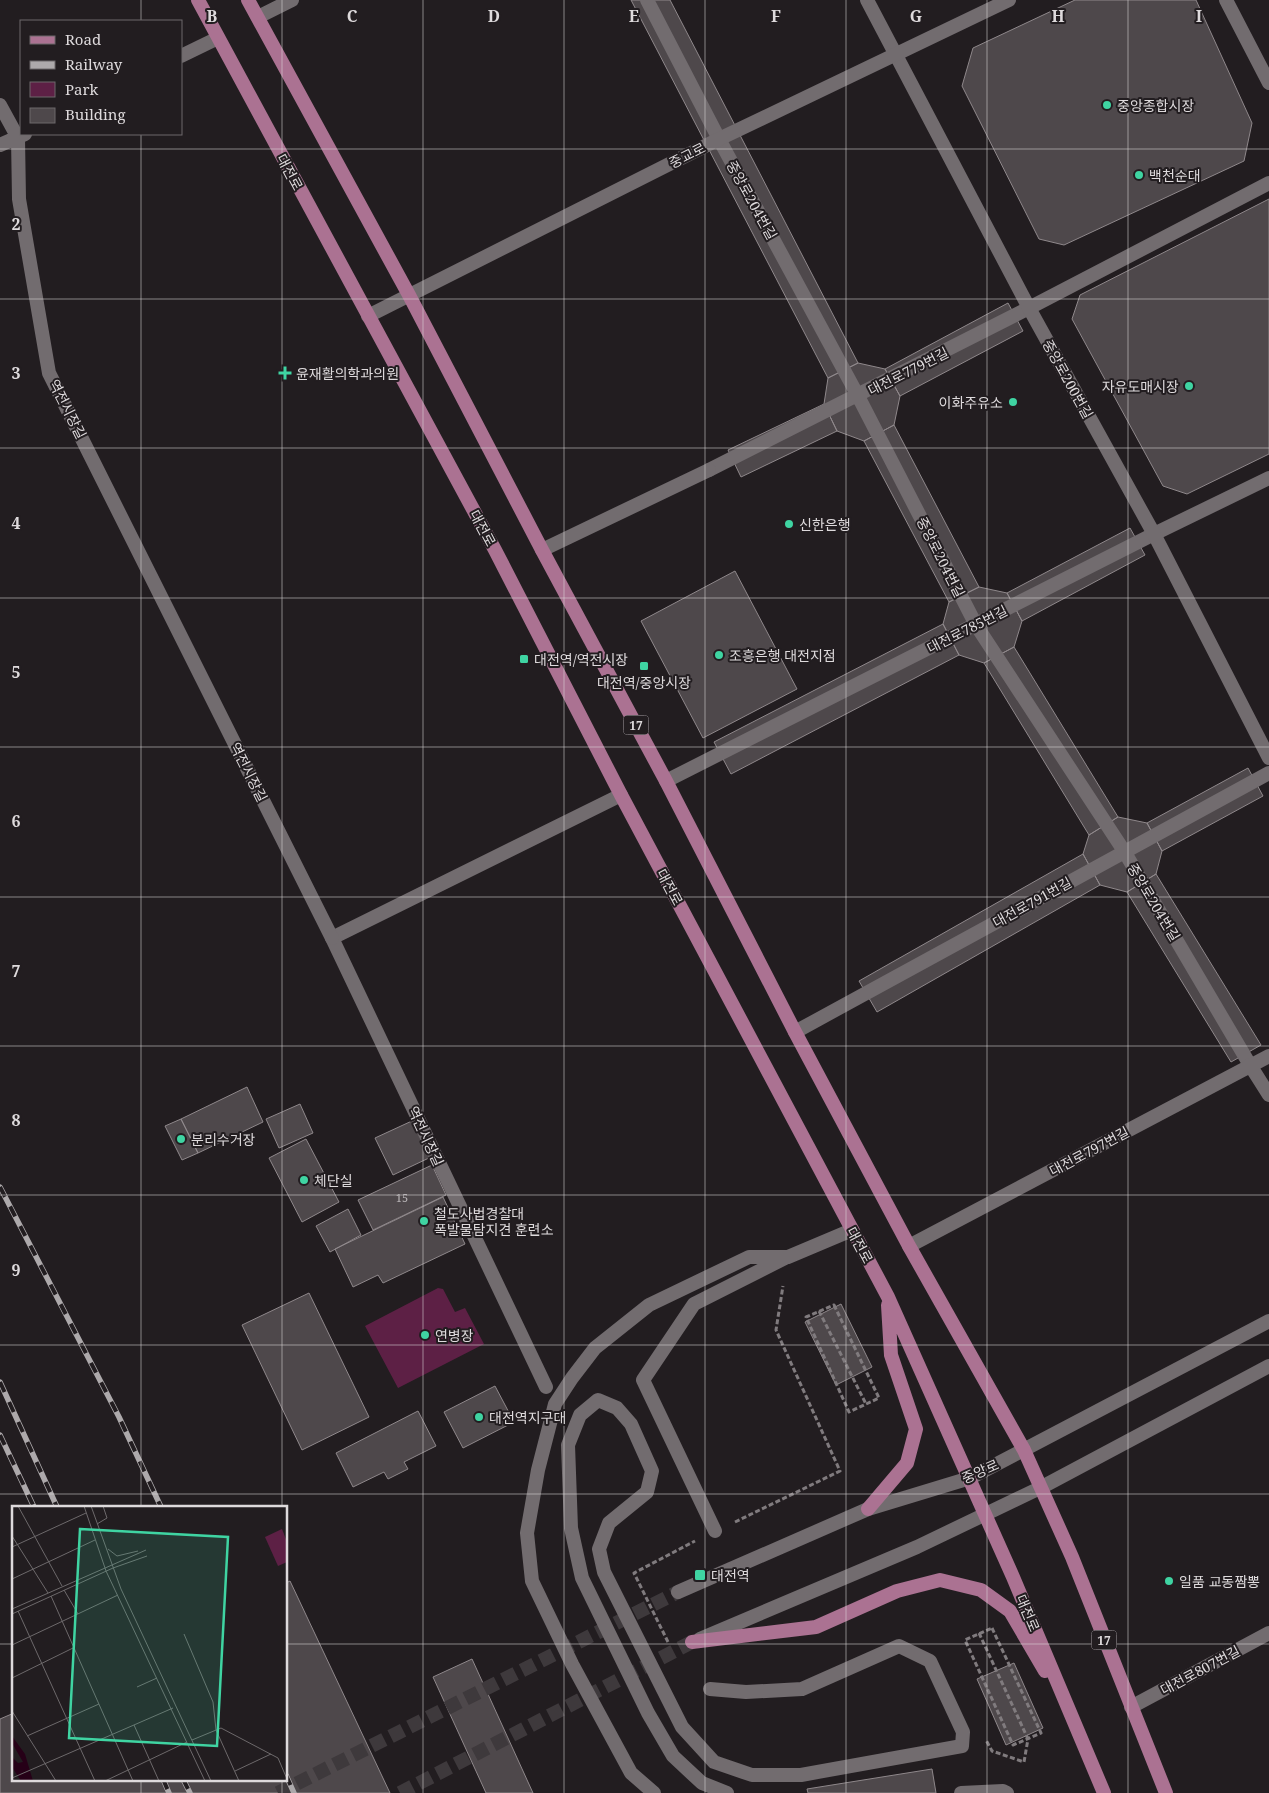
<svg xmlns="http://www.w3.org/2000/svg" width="1269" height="1793" viewBox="0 0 1269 1793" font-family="'Noto Serif','Noto Sans KR',serif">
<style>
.green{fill:#5d2045}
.building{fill:#4e484b;stroke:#8f888b}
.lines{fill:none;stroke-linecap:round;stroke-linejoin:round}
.secondary-tunnel{stroke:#3e393c;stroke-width:14;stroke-dasharray:14 7;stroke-linecap:butt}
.path{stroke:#807b7e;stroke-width:3;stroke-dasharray:5 2.5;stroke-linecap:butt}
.service{stroke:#726c6f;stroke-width:14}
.pedestrian{stroke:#726c6f;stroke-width:14}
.minor{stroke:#726c6f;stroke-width:14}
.secondary{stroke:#726c6f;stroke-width:14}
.primary{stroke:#ab7292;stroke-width:14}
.rail-casing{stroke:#ada9ab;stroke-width:5.5}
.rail{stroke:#221d20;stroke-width:4;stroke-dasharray:11;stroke-linecap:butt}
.grid{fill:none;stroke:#dedadc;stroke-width:1;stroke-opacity:0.55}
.poi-dot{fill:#3fd4a2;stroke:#221d20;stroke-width:2}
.labels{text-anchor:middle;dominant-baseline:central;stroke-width:4;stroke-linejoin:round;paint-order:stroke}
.number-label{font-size:11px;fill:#bab6b8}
.shield{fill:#221d20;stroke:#a6a1a4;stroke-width:1}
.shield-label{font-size:12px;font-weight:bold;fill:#dedadc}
.poi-label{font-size:14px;fill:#dedadc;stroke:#221d20;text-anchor:start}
.street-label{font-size:14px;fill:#dedadc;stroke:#221d20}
.inset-road{fill:none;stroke:#6d696b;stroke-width:1}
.view{fill:#3fd4a2;fill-opacity:0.15;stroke:#3fd4a2;stroke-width:2.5}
.inset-edge{fill:none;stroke:#dedadc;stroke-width:2.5}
.grid-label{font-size:16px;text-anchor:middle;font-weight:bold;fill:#dedadc;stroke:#221d20;stroke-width:4;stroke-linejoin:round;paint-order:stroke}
</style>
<rect width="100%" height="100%" fill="#221d20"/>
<path class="green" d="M 438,1288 L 443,1289 L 455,1312 L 465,1308 L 484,1344 L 398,1388 L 365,1326 Z"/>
<path class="building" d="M 631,0 L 670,0 L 858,363 L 828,378 Z
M 1075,0 L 1196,0 L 1252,123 L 1244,161 L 1064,245 L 1039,239 L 962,86 L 973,48 Z
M 1269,199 L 1269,454 L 1187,494 L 1163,486 L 1072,319 L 1080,295 Z
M 1008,303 L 1023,331 L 900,396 L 885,369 Z
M 858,363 L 885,369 L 900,396 L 894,425 L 864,441 L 837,431 L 824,404 L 828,378 Z
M 824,404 L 837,431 L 741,477 L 728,450 Z
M 894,425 L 979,587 L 949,602 L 864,441 Z
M 1130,528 L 1145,555 L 1022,621 L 1007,593 Z
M 735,571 L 797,689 L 703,738 L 641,621 Z
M 979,587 L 1007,593 L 1022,621 L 1014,647 L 984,663 L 959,655 L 943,624 L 949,602 Z
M 943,624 L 959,655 L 731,774 L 714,742 Z
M 1014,647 L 1118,817 L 1089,835 L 984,663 Z
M 1248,768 L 1263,796 L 1162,851 L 1147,823 Z
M 1118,817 L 1147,823 L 1162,851 L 1156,874 L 1127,892 L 1100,885 L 1083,854 L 1089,835 Z
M 1083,854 L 1100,885 L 877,1012 L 859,981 Z
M 1156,874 L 1261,1045 L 1231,1062 L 1127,892 Z
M 247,1087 L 263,1122 L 198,1153 L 181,1119 Z
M 300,1104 L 313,1133 L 279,1148 L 266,1119 Z
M 181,1119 L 198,1153 L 182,1160 L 165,1126 Z
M 414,1120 L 431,1157 L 393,1175 L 375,1138 Z
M 306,1139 L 339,1202 L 302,1222 L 269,1158 Z
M 432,1165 L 446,1195 L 373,1230 L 358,1200 Z
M 443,1197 L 465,1244 L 383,1283 L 378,1275 L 353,1287 L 335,1249 Z
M 348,1209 L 361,1235 L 330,1252 L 316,1226 Z
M 309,1293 L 369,1417 L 302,1450 L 242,1325 Z
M 841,1304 L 872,1367 L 836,1385 L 805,1322 Z
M 495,1386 L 514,1422 L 463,1448 L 444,1412 Z
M 418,1411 L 436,1446 L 404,1462 L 408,1469 L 388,1479 L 384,1472 L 353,1487 L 336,1453 Z
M 290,1581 L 390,1793 L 0,1793 L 0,1719 L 14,1713 L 14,1779 L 286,1779 L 286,1583 Z
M 472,1659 L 533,1793 L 486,1793 L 433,1677 Z
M 1014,1663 L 1043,1728 L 1006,1745 L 977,1679 Z
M 932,1769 L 936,1793 L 808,1793 L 807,1789 Z"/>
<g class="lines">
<path class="secondary-tunnel" d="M 278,1793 L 678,1592
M 400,1793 L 692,1642"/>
<path class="path" d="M 834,1305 L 879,1398 L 849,1412 L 806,1317 Z
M 819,1311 L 866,1404
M 735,1522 L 840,1471 L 776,1330 L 783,1286
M 992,1628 L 1041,1733 L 1013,1745 L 965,1640 Z
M 979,1633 L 1028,1739 L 1024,1762 L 992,1751 L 986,1740
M 668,1642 L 634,1573 L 695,1541"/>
<path class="service" d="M 715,1531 L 643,1380 L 694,1304 L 785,1258
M 710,1689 L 746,1692 L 802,1689 L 899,1646 L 930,1661 L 963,1732 L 962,1746 L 801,1775 L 752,1775 L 714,1762 L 682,1727 L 604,1572 L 599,1549 L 609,1523 L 647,1492 L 652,1471 L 631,1424 L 617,1408 L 598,1400 L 580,1415 L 568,1445 L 571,1528 L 582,1578 L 648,1713 L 673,1756 L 702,1783 L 727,1793
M 654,1793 L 631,1773 L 572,1664 L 532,1581 L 527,1533 L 538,1470 L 555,1404 L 572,1378 L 595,1348 L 649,1305 L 749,1257 L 788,1257 L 852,1230
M 961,1793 L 1003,1791 L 1007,1793"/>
<path class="pedestrian" d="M 719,139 L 858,396 L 976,625 L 1124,851 L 1250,1065
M 709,470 L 1029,308
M 666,781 L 1154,534 L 1269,478
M 795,1032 L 1269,773
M 546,1387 L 332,938 L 621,795"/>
<path class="minor" d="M 647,0 L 719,139
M 867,0 L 1029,308 L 1154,534 L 1269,758
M 1226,0 L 1269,83
M 258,17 L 292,0
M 181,56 L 218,38
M 0,105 L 18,138 L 19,199 L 49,373 L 332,938
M 0,145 L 25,134
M 1029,308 L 1269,183
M 542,550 L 709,470
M 1250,1065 L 1269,1095
M 909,1246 L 1269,1056
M 1131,1707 L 1269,1633"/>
<path class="secondary" d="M 368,316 L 719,139 L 1009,0
M 678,1592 L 868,1509 L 970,1478 L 1269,1321
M 700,1639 L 917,1547 L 1042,1487 L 1269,1366"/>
<path class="primary" d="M 198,0 L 495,550 L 621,795 L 888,1297 L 1013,1577 L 1104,1793
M 248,0 L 409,295 L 542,550 L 666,781 L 795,1032 L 909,1246 L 1024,1450 L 1072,1557 L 1166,1793
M 868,1509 L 907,1463 L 916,1429 L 891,1355 L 888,1305
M 692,1642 L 816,1627 L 897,1591 L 940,1580 L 981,1590 L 1010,1611 L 1045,1671"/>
<g class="rail-casing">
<path id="rail" d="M 0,1187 L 119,1417 L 161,1507
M 0,1382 L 57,1507
M 0,1435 L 34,1507
M 286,1775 L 294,1793
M 163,1779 L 169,1793
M 183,1779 L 190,1793"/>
</g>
<use href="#rail" class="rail"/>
</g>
<path class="grid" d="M 141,0 L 141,21M 282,0 L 282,1507M 423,0 L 423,1793M 564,0 L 564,1793M 705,0 L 705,1793M 846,0 L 846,1793M 987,0 L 987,1793M 1128,0 L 1128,1793M 141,134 L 141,1507M 0,149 L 1269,149M 0,299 L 1269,299M 0,448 L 1269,448M 0,598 L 1269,598M 0,747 L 1269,747M 0,897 L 1269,897M 0,1046 L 1269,1046M 0,1195 L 1269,1195M 0,1345 L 1269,1345M 0,1494 L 1269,1494M 0,1644 L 14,1644M 286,1644 L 1269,1644M 141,1779 L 141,1793M 282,1779 L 282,1793"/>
<g class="poi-dot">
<circle cx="1107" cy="105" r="5"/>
<circle cx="1139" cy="175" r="5"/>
<path d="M282.5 365.5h5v5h5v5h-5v5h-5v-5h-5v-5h5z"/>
<circle cx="1189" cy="386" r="5"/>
<circle cx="1013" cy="402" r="5"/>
<circle cx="789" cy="524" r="5"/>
<circle cx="719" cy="655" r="5"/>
<rect x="519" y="654" width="10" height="10" rx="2.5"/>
<rect x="639" y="661" width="10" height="10" rx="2.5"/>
<circle cx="181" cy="1139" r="5"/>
<circle cx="304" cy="1180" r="5"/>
<circle cx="424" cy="1221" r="5"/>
<circle cx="425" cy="1335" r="5"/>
<circle cx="479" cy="1417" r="5"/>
<rect x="694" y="1569" width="12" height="12" rx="2.5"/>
<circle cx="1169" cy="1581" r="5"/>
</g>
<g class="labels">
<g class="number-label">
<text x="402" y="1197">15</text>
</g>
<g class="shield">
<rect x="623.5" y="715.5" width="25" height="19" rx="4"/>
<rect x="1091.5" y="1630.5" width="25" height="19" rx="4"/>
</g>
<g class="shield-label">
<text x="636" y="725">17</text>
<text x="1104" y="1640">17</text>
</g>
<g class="poi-label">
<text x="1117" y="105">중앙종합시장</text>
<text x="1149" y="175">백천순대</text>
<text x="296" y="373">윤재활의학과의원</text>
<text x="1179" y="386" text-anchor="end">자유도매시장</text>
<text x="1003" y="402" text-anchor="end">이화주유소</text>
<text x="799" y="524">신한은행</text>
<text x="729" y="655">조흥은행 대전지점</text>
<text x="534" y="659">대전역/역전시장</text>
<text x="644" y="682" text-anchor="middle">대전역/중앙시장</text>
<text x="191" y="1139">분리수거장</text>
<text x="314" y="1180">체단실</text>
<text x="434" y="1213">철도사법경찰대<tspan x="434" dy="16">폭발물탐지견 훈련소</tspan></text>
<text x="435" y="1335">연병장</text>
<text x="489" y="1417">대전역지구대</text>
<text x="711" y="1575">대전역</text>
<text x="1179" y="1581">일품 교동짬뽕</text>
</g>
<g class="street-label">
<text transform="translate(687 155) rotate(-27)">중교로</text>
<text transform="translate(290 172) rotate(62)">대전로</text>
<text transform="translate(752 200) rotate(61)">중앙로204번길</text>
<text transform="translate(908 371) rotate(-27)">대전로779번길</text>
<text transform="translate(1068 379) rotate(61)">중앙로200번길</text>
<text transform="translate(68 409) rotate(63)">역전시장길</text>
<text transform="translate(483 528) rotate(62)">대전로</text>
<text transform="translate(941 557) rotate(63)">중앙로204번길</text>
<text transform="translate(967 629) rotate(-27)">대전로785번길</text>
<text transform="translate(249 772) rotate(63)">역전시장길</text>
<text transform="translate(670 887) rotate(62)">대전로</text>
<text transform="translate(1032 902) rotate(-29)">대전로791번길</text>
<text transform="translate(1154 902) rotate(59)">중앙로204번길</text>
<text transform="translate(426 1136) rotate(65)">역전시장길</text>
<text transform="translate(1089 1151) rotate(-28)">대전로797번길</text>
<text transform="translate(860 1245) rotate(62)">대전로</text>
<text transform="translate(980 1471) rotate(-24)">중앙로</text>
<text transform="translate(1028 1613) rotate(67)">대전로</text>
<text transform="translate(1200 1670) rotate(-28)">대전로807번길</text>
</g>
</g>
<g transform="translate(12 1506)">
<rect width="275" height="275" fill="#221d20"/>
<path d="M 270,23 L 275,36 L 275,56 L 266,60 L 253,31 Z" fill="#5d2045"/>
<path d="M 0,230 L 13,248 L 21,275 L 9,275 L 0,261 L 0,251 L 6,257 L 11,256 L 0,237 Z" fill="#260017"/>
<path class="inset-road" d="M 6,0 L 50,80M 72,0 L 94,65 L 193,275M 79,0 L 109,83 L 199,275M 85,18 L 95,12 L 91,0M 0,30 L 36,87M 0,41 L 74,7M 96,43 L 105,50 L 126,45M 0,73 L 83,34M 52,84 L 66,108M 39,90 L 121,275M 0,103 L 134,44M 6,105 L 83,275M 0,108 L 101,62 L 135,50M 172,128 L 201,196 L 204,224 L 227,275M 0,139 L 106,89M 0,172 L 61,142M 125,181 L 145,172M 0,205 L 44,275M 122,219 L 147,275M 15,230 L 87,198M 180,234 L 209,222 L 266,252 L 275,273M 223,265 L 259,248M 0,272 L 161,202M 93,275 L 175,236"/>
<path class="view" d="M 68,23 L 216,31 L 205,240 L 57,232 Z"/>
<rect width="275" height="275" class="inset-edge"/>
</g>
<g class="grid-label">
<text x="212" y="22">B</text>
<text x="352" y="22">C</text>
<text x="494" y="22">D</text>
<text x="634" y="22">E</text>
<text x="776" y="22">F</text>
<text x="916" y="22">G</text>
<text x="1058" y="22">H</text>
<text x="1199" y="22">I</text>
<text x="16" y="230">2</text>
<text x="16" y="379">3</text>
<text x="16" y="529">4</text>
<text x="16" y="678">5</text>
<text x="16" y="827">6</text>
<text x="16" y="977">7</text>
<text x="16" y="1126">8</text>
<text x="16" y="1276">9</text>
</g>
<rect x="20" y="20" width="162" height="115" fill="#221d20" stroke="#6d696b"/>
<rect x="30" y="36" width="25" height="8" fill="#ab7292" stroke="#6d696b"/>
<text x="65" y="45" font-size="15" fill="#dedadc">Road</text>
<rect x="30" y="61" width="25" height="8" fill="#ada9ab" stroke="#6d696b"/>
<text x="65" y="70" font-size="15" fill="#dedadc">Railway</text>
<rect x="30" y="82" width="25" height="15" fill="#5d2045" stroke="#6d696b"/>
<text x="65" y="95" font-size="15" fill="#dedadc">Park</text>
<rect x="30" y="108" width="25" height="15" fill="#4e484b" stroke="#6d696b"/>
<text x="65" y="120" font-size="15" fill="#dedadc">Building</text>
</svg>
